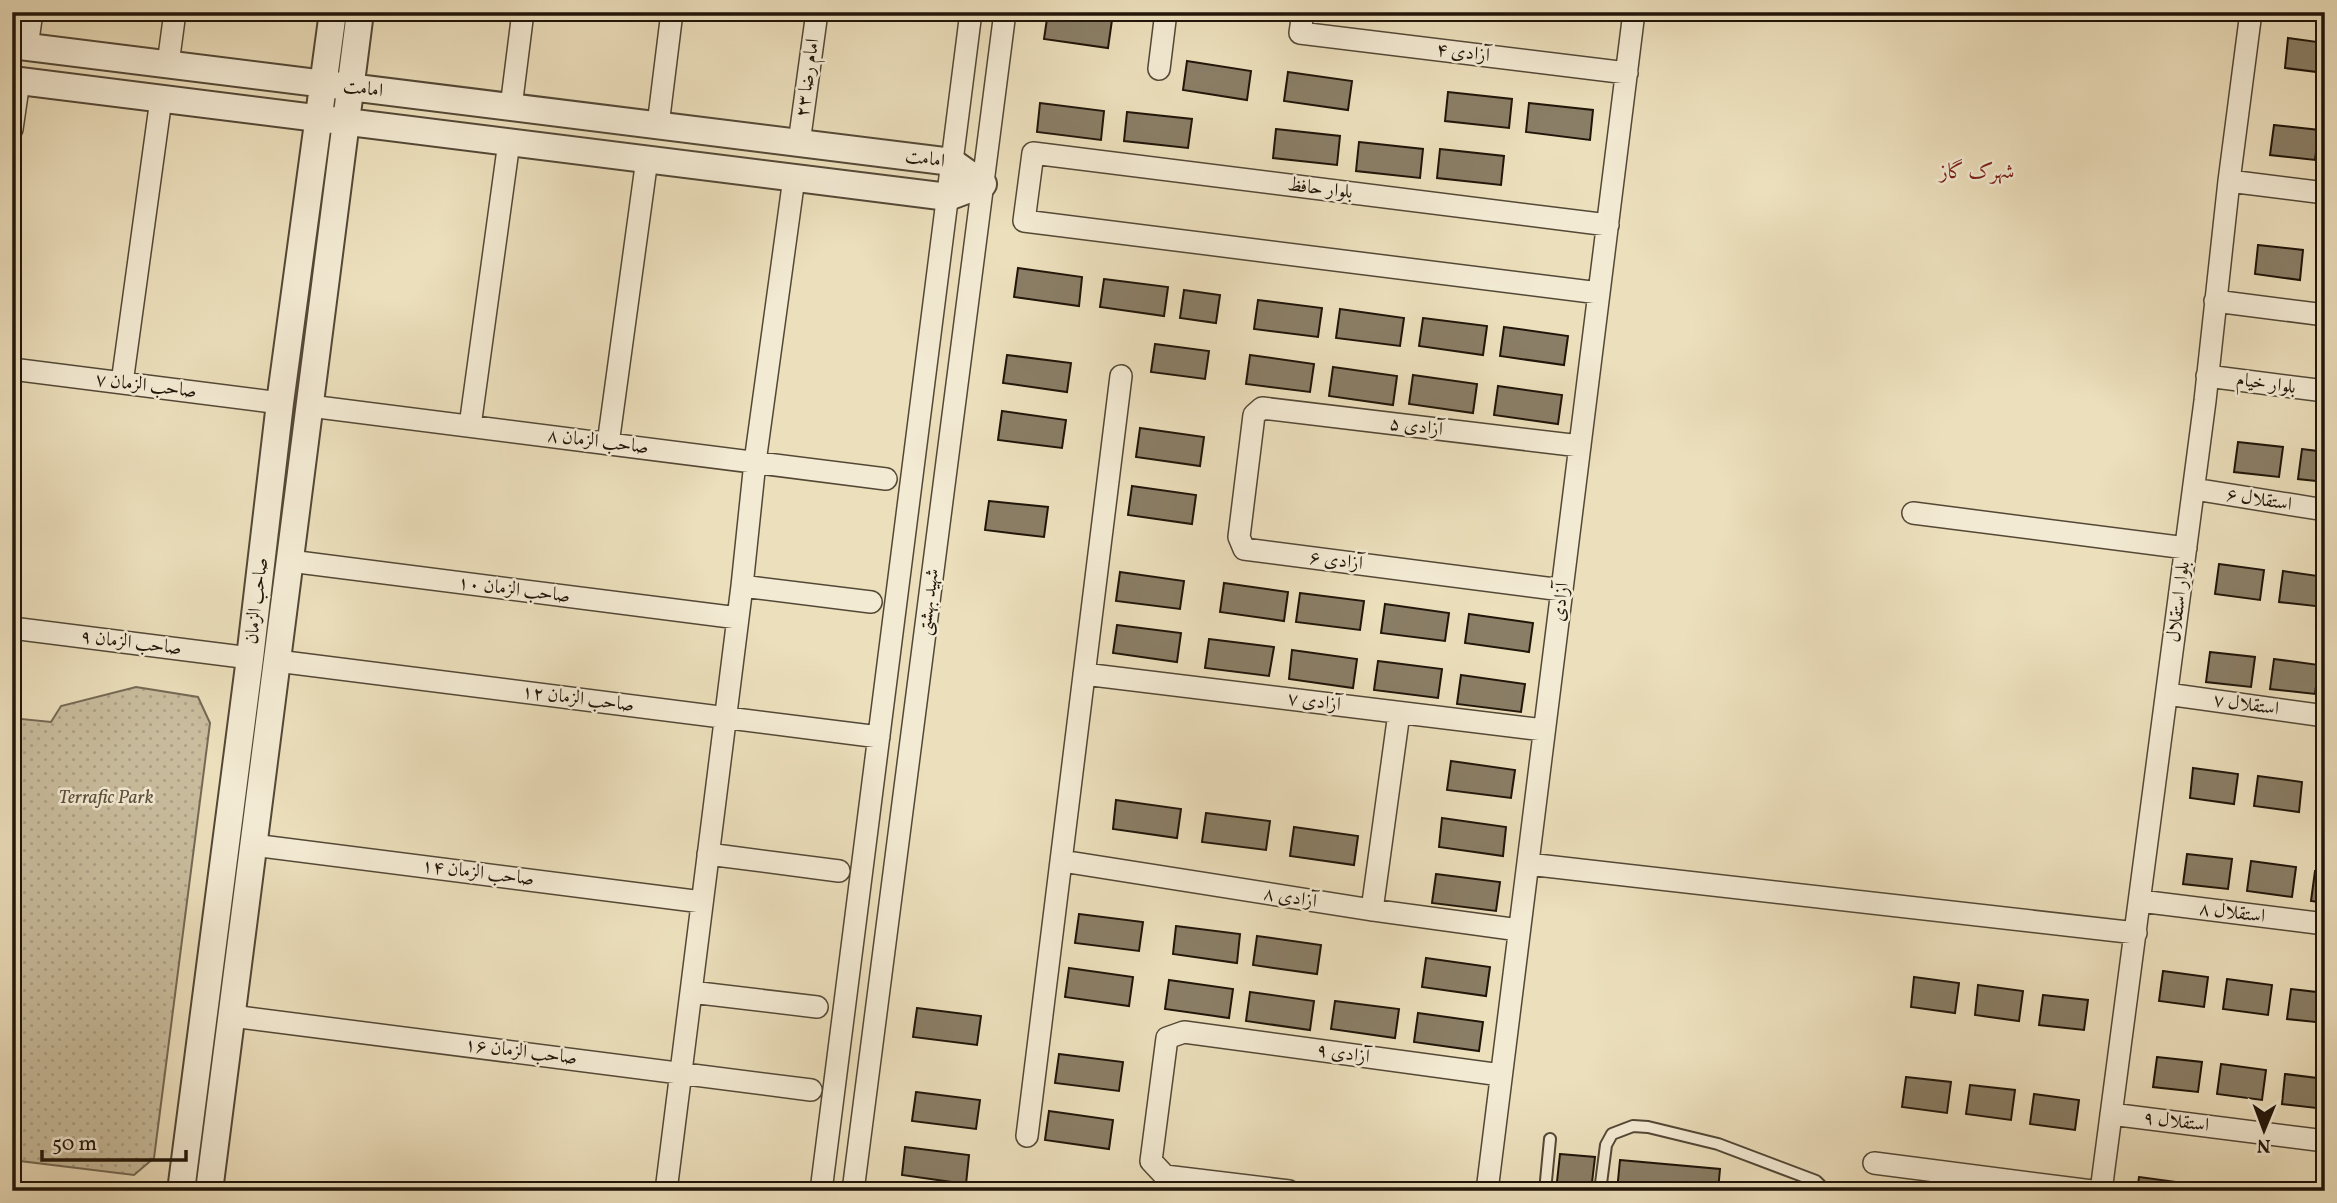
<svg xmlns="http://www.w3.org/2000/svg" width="2337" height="1203" viewBox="0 0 2337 1203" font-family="Vollkorn,Amiri,serif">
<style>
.park{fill:url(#park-dots);stroke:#746954;stroke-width:2}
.building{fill:#8a7e66;stroke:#201509;stroke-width:2}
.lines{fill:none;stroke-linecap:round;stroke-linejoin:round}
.service-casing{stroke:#534836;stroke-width:14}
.minor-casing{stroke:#534836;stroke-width:24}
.tertiary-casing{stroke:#534836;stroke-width:30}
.service{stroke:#f3ead3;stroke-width:10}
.minor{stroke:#f3ead3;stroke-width:21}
.tertiary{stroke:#f3ead3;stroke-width:26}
.labels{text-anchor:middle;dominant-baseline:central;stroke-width:5;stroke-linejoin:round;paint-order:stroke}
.street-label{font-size:19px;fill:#201509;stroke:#f3ead3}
.park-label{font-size:19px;font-style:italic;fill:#5b503d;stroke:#f3ead3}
.neighbourhood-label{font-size:21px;fill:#7a1f14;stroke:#f3ead3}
</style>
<defs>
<pattern id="park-dots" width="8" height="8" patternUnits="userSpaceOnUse" patternTransform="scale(1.75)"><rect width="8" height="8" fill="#c9bd9e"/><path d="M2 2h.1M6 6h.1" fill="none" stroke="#aca287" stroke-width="1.8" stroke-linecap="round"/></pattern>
</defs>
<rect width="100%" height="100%" fill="#ecdfbc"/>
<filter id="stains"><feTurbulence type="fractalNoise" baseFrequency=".00286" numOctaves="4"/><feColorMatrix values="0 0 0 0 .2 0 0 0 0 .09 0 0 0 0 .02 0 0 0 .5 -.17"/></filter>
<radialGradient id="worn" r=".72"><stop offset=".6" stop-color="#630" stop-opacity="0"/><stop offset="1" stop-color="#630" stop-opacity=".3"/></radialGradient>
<path class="park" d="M 136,687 L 198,697 L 210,723 L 154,1158 L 134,1175 L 12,1160 L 12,718 L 51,722 L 61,706 Z"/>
<path class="building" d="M 1048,12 L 1063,12 L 1112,20 L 1108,48 L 1044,39 Z
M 2288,38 L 2325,43 L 2325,73 L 2285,68 Z
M 1187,61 L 1251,71 L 1247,100 L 1183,90 Z
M 1288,72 L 1352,81 L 1348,110 L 1284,101 Z
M 1448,92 L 1512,99 L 1509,128 L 1445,121 Z
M 1040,103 L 1104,111 L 1101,140 L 1037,132 Z
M 1529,103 L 1593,110 L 1590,140 L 1526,132 Z
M 1127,112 L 1192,119 L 1188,148 L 1124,141 Z
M 2274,125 L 2319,130 L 2315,160 L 2270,155 Z
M 1276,129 L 1340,136 L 1337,165 L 1273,158 Z
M 1359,142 L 1423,149 L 1420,178 L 1356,171 Z
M 1440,149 L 1504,156 L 1501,185 L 1437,178 Z
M 2258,245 L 2303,250 L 2300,280 L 2255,274 Z
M 2322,252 L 2325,252 L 2325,282 L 2319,282 Z
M 1018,268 L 1082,277 L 1079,306 L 1014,297 Z
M 1104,279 L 1168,287 L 1164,316 L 1100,307 Z
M 1184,290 L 1220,295 L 1216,323 L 1180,318 Z
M 1258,300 L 1322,308 L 1318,337 L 1254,329 Z
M 1340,309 L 1404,318 L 1400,346 L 1336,338 Z
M 1423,318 L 1487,326 L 1483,355 L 1419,346 Z
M 1504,327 L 1568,336 L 1564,365 L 1500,356 Z
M 1155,344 L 1209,351 L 1205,379 L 1151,372 Z
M 1007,355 L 1071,363 L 1067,392 L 1003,383 Z
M 1250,355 L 1314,364 L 1310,392 L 1246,384 Z
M 1333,367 L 1397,376 L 1393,405 L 1329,396 Z
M 1413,375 L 1477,384 L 1473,413 L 1409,404 Z
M 1498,386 L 1562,395 L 1558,424 L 1494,415 Z
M 1002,411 L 1066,420 L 1062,448 L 998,440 Z
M 1140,428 L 1204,437 L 1200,466 L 1136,457 Z
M 2238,442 L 2283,447 L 2279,477 L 2234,472 Z
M 2302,449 L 2325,452 L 2325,482 L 2298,479 Z
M 1132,486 L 1196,495 L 1192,524 L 1128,515 Z
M 989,501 L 1048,507 L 1044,537 L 985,530 Z
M 2219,564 L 2264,570 L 2260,600 L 2215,594 Z
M 2283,571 L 2325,577 L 2324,607 L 2279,602 Z
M 1120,572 L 1184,581 L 1180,609 L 1116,601 Z
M 1224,583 L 1288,592 L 1284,621 L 1220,612 Z
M 1300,593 L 1364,601 L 1360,630 L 1296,622 Z
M 1385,604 L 1449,613 L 1445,641 L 1381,633 Z
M 1469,614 L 1533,623 L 1529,652 L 1465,643 Z
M 1117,625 L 1181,633 L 1177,662 L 1113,653 Z
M 1209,639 L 1274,647 L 1269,676 L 1205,668 Z
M 1292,650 L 1357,659 L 1353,688 L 1289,679 Z
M 2210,652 L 2255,657 L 2251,687 L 2206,682 Z
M 2274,659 L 2319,665 L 2315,694 L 2270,689 Z
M 1378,661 L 1442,669 L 1438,698 L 1374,690 Z
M 1461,675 L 1525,684 L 1521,712 L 1457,704 Z
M 1451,761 L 1515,770 L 1511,798 L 1447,790 Z
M 2193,768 L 2238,774 L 2234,804 L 2190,798 Z
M 2258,776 L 2302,782 L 2299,812 L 2254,806 Z
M 2322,786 L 2325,786 L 2325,817 L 2318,816 Z
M 1116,800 L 1181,809 L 1177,838 L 1113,829 Z
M 1206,813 L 1270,821 L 1266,850 L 1202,842 Z
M 1442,818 L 1506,827 L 1503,856 L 1439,847 Z
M 1294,827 L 1358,836 L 1354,865 L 1290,856 Z
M 2187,854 L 2232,859 L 2228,889 L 2183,884 Z
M 2251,861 L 2296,867 L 2292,897 L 2247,891 Z
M 2315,871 L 2325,872 L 2325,903 L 2311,901 Z
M 1436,874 L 1500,882 L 1496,911 L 1432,903 Z
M 1079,914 L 1143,922 L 1139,951 L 1075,943 Z
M 1176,926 L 1240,934 L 1237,963 L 1173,954 Z
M 1257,936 L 1321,945 L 1317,974 L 1253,965 Z
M 1426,958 L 1490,967 L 1486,996 L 1422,987 Z
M 1069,968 L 1133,977 L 1129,1006 L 1065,997 Z
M 2163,971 L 2208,977 L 2204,1007 L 2159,1001 Z
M 1914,977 L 1959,983 L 1955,1013 L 1911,1007 Z
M 2227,979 L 2272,985 L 2268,1015 L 2223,1009 Z
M 1169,980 L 1233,989 L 1229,1018 L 1165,1009 Z
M 1978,985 L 2023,991 L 2019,1021 L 1975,1015 Z
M 2291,989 L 2325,993 L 2325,1023 L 2287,1019 Z
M 1250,992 L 1314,1001 L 1310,1030 L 1246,1021 Z
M 2043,995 L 2088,1000 L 2084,1030 L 2039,1025 Z
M 1335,1001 L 1399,1009 L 1395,1038 L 1331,1029 Z
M 917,1008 L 981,1016 L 977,1045 L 913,1037 Z
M 1418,1013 L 1483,1022 L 1479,1051 L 1414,1042 Z
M 1059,1054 L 1123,1062 L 1119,1091 L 1055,1083 Z
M 2157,1057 L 2202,1062 L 2198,1092 L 2153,1087 Z
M 2221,1064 L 2266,1070 L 2262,1100 L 2217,1094 Z
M 2285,1074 L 2325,1079 L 2325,1109 L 2282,1104 Z
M 1906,1077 L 1951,1082 L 1947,1113 L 1902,1107 Z
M 1970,1085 L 2015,1090 L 2011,1120 L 1966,1114 Z
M 916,1092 L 980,1100 L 976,1129 L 912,1121 Z
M 2034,1094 L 2079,1100 L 2075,1130 L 2030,1124 Z
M 1049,1111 L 1113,1120 L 1109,1149 L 1045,1140 Z
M 905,1147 L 969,1155 L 966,1184 L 902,1175 Z
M 1560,1154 L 1595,1157 L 1591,1191 L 1556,1191 Z
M 1620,1160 L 1720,1169 L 1718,1191 L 1617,1191 Z
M 2139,1177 L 2184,1183 L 2183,1191 L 2137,1191 Z
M 2203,1185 L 2248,1191 L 2202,1191 Z"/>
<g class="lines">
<g class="service-casing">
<path id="service" d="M 1545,1191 L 1550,1139
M 1600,1191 L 1606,1145 L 1612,1134 L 1633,1126 L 1648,1127 L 1718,1144 L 1816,1181 L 1826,1191"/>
</g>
<g class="minor-casing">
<path id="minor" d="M 1303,12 L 1300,33 L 1627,73
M 27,47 L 32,12
M 168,64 L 175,12
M 1159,69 L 1166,12
M 511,107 L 523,12
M 658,125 L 672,12
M 12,129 L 19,81
M 799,143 L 817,12
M 2229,181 L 2325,193
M 1599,293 L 1024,221 L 1033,153 L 1608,225
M 2215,301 L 2325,315
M 12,369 L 280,403
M 2207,376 L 2325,391
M 122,383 L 161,99
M 310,406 L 886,479
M 470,426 L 509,142
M 608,444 L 647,159
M 2194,489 L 2325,510
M 1913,513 L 2186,548
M 290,561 L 738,618
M 742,586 L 871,602
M 1562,590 L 1244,549 L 1239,537 L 1254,415 L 1262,408 L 1580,446
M 12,628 L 250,658
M 277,661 L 879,737
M 1084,674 L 1544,730
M 2167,694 L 2325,716
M 253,845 L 702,902
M 708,854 L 839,871
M 1062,861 L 1372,910 L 1519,930
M 1528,864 L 2136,933
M 2140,901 L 2325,924
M 1372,910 L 1399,713
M 691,992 L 817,1007
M 232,1016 L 811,1090
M 2111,1114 L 2325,1141
M 1027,1136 L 1121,376
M 1874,1163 L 2092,1191
M 666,1191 L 742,586 L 755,462 L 794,178
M 821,1191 L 971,12
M 853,1191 L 1005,12
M 1289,1191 L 1165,1176 L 1151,1161 L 1167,1038 L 1184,1032 L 1501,1075
M 1487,1191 L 1634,12
M 2101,1191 L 2205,401 L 2229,181 L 2251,12"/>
</g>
<g class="tertiary-casing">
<path id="tertiary" d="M 12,45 L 952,162 L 983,184
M 12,80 L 948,197 L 983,184
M 181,1191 L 250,658 L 280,403 L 333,12
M 209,1191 L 360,12"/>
</g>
<use href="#service" class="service"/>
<use href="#minor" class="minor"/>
<use href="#tertiary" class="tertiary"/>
</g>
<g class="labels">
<g class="street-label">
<text transform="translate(1463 53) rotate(7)">آزادی ۴</text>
<text transform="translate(808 78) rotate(-82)">امام رضا ۲۳</text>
<text transform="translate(363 89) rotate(7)">امامت</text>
<text transform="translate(925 159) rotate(8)">امامت</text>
<text transform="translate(1320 189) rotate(7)">بلوار حافظ</text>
<text transform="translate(2266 384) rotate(8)">بلوار خیام</text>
<text transform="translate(146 386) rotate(7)">صاحب الزمان ۷</text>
<text transform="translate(1416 427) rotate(7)">آزادی ۵</text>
<text transform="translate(598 442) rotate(7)">صاحب الزمان ۸</text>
<text transform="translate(2259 500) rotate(9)">استقلال ۶</text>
<text transform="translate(1336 561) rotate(7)">آزادی ۶</text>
<text transform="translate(514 590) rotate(7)">صاحب الزمان ۱۰</text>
<text transform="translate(257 601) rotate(-83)">صاحب الزمان</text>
<text transform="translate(929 602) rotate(-83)">شهید بهشتی</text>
<text transform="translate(1561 602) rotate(-83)">آزادی</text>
<text transform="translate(2179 602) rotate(-83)">بلوار استقلال</text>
<text transform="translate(131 643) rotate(7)">صاحب الزمان ۹</text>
<text transform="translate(578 699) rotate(7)">صاحب الزمان ۱۲</text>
<text transform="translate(1314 702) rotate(7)">آزادی ۷</text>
<text transform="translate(2246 705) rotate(8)">استقلال ۷</text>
<text transform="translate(478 873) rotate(7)">صاحب الزمان ۱۴</text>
<text transform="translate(1290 898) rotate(9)">آزادی ۸</text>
<text transform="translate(2232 913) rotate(7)">استقلال ۸</text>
<text transform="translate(521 1052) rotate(7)">صاحب الزمان ۱۶</text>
<text transform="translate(1343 1054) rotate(8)">آزادی ۹</text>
<text transform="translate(2176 1122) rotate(7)">استقلال ۹</text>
</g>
<g class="park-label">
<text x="106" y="798">Terrafic Park</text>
</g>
<g class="neighbourhood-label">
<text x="1977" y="172">شهرک گاز</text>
</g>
</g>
<rect width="2337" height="1203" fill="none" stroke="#ecdfbc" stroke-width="42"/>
<rect x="14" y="14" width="2309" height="1175" fill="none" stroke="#201509" stroke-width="3.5"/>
<rect x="21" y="21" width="2295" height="1161" fill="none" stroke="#201509" stroke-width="2"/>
<g transform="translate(2264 1130) rotate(181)" stroke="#f3ead3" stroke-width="5" paint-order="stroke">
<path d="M0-5L12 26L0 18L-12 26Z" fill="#201509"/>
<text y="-10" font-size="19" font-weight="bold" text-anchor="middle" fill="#201509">N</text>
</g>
<path d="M42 1150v10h144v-10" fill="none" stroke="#201509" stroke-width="3.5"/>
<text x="52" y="1150" font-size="21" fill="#201509" stroke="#f3ead3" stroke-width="5" paint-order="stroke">50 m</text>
<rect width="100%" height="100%" filter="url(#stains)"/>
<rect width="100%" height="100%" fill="url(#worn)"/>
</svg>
